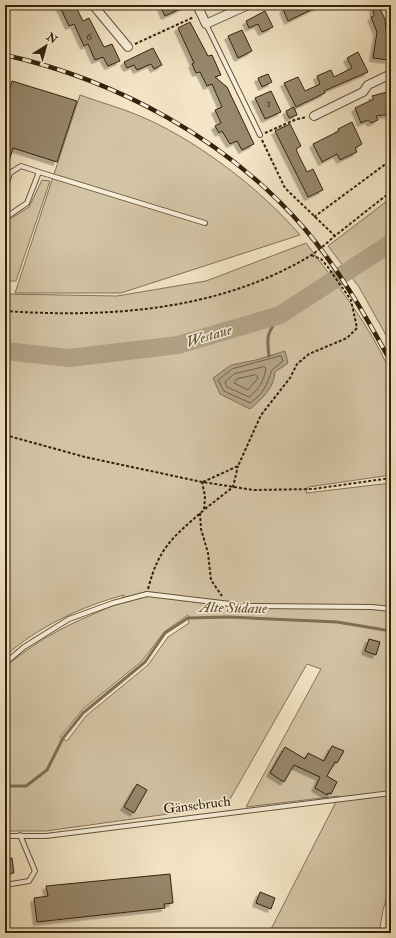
<svg xmlns="http://www.w3.org/2000/svg" width="396" height="938" viewBox="0 0 396 938" font-family="'IM FELL Double Pica',serif">
<style>
.green{fill:#d3c4a5;stroke:#847358;fill-rule:evenodd}
.water{fill:#b2a386;stroke:#806f55}
.lines{fill:none;stroke-linecap:round;stroke-linejoin:round}
.shore{stroke:#736248;stroke-width:1}
.stream{stroke:#806f55;stroke-width:3}
.river{stroke:#b2a386;stroke-width:18}
.building{fill:#97876c;stroke:#34220b;filter:url(#shadow)}
.service-casing{stroke:#64533a;stroke-width:6}
.minor-casing{stroke:#64533a;stroke-width:10}
.path{stroke:#34220b;stroke-width:2;stroke-dasharray:3 2;stroke-linecap:butt}
.service{stroke:#f7eed9;stroke-width:4}
.minor{stroke:#f7eed9;stroke-width:8}
.rail-casing{stroke:#34220b;stroke-width:4.5}
.rail{stroke:#f7eed9;stroke-width:3;stroke-dasharray:9;stroke-linecap:butt}
.labels{text-anchor:middle;dominant-baseline:central;stroke-width:3;stroke-linejoin:round;paint-order:stroke}
.number-label{font-size:12px;fill:#4d3b23}
.street-label{font-size:14px;fill:#34220b;stroke:#f7eed9}
.water-label{font-size:15px;font-style:italic;fill:#604f36;stroke:#f7eed9}
</style>
<defs>
<filter id="shadow"><feDropShadow dx="-3.5" dy="3.5" stdDeviation="0" flood-color="#0004"/></filter>
</defs>
<rect width="100%" height="100%" fill="#f3e5c5"/>
<filter id="stains"><feTurbulence type="fractalNoise" baseFrequency=".005" numOctaves="4"/><feColorMatrix values="0 0 0 0 .2 0 0 0 0 .09 0 0 0 0 .02 0 0 0 .5 -.17"/></filter>
<radialGradient id="worn" r=".72"><stop offset=".6" stop-color="#630" stop-opacity="0"/><stop offset="1" stop-color="#630" stop-opacity=".3"/></radialGradient>
<path class="green" d="M 80,95 C 99,102 118,107 135,114 C 193,137 260,188 300,235 L 121,293 L 15,293 Z
M 42,180 L 50,181 L 16,281 L 5,281 L 5,222 L 29,207 Z
M 391,198 L 391,344 L 359,287 L 328,246 Z
M 306,243 C 337,285 371,326 391,374 L 391,475 L 308,487 L 306,493 L 391,483 L 391,882 L 383,910 L 379,933 L 269,933 L 339,796 L 246,807 L 321,669 L 307,664 L 226,806 L 46,831 L 5,831 L 5,667 C 44,635 73,622 120,603 L 124,595 C 82,606 38,627 5,656 L 5,294 L 117,296 L 206,281 ZM 188,615 L 189,623 L 168,637 L 148,665 L 86,716 L 67,741 L 60,737 L 83,709 L 142,661 L 164,632 Z"/>
<path class="water" d="M 285,351 L 288,363 L 275,372 C 274,388 262,399 250,409 L 220,394 L 213,378 L 231,365 L 256,360 Z"/>
<g class="lines">
<path class="shore" d="M 281,356 L 283,361 L 272,370 C 266,386 265,392 250,403 L 224,391 L 218,380 L 232,369 Z
M 264,367 L 266,368 C 264,381 259,389 249,397 L 227,387 L 225,382 L 234,374 Z
M 256,375 L 258,378 L 248,390 L 234,383 L 237,379 Z"/>
<path class="stream" d="M 269,356 C 266,334 268,333 280,315
M 5,786 L 26,786 L 47,770 L 63,738 L 83,713 L 145,662 L 165,633 L 188,618 L 229,617 L 337,622 L 391,631"/>
<path class="river" d="M 5,351 L 69,358 L 178,345 L 280,315 L 391,243"/>
</g>
<path class="building" d="M 59,5 L 75,5 L 83,21 L 89,18 L 104,47 L 112,44 L 120,61 L 108,66 L 103,57 L 95,60 L 88,44 L 84,46 L 74,24 L 69,26 Z
M 167,5 L 188,5 L 165,16 L 161,8 Z
M 292,5 L 321,5 L 288,21 L 283,9 Z
M 373,5 L 378,5 L 385,19 L 387,40 L 390,40 L 388,60 L 373,58 L 377,32 L 371,17 L 374,16 Z
M 265,11 L 273,27 L 262,32 L 258,24 L 249,28 L 246,21 Z
M 190,22 L 208,56 L 212,55 L 221,75 L 215,77 L 227,87 L 254,144 L 242,150 L 237,141 L 230,144 L 222,131 L 219,133 L 215,126 L 221,123 L 215,110 L 222,107 L 212,84 L 207,86 L 200,72 L 196,73 L 192,64 L 194,63 L 178,28 Z
M 242,30 L 252,51 L 238,58 L 228,36 Z
M 153,48 L 162,65 L 154,69 L 151,64 L 137,70 L 134,65 L 127,68 L 124,62 Z
M 358,52 L 368,72 L 324,91 L 325,93 L 296,107 L 284,83 L 298,77 L 305,91 L 320,84 L 317,76 L 331,70 L 334,77 L 352,68 L 347,58 Z
M 268,74 L 272,82 L 262,87 L 258,78 Z
M 12,81 L 77,101 L 57,162 L 13,148 L 7,168 L 5,168 L 5,103 Z
M 271,91 L 281,112 L 265,119 L 255,98 Z
M 391,91 L 391,114 L 376,116 L 378,120 L 371,123 L 368,120 L 361,123 L 355,108 L 374,99 L 372,96 Z
M 294,107 L 297,115 L 289,118 L 286,111 Z
M 352,122 L 362,144 L 355,148 L 357,152 L 340,160 L 337,154 L 322,162 L 313,144 L 339,131 L 338,129 Z
M 290,124 L 301,146 L 296,149 L 299,156 L 307,172 L 313,169 L 323,190 L 308,197 L 275,131 Z
M 369,639 L 380,642 L 376,655 L 365,651 Z
M 332,746 L 344,751 L 337,763 L 335,762 L 327,776 L 337,782 L 331,794 L 328,793 L 327,795 L 315,788 L 320,777 L 294,765 L 284,782 L 270,773 L 285,747 L 305,759 L 308,753 L 324,761 Z
M 137,784 L 147,790 L 134,813 L 124,807 Z
M 12,858 L 14,873 L 5,874 L 5,859 Z
M 170,874 L 173,903 L 164,904 L 165,908 L 37,922 L 34,898 L 48,896 L 46,886 Z
M 260,892 L 275,898 L 271,909 L 256,903 Z"/>
<g class="lines">
<g class="service-casing">
<path id="service" d="M 206,24 L 260,135
M 5,190 L 10,173 L 21,166 L 39,172
M 5,207 L 8,216
M 5,218 L 27,203 L 39,172 L 205,223
M 5,663 L 24,647 L 69,619 L 113,603 L 147,594 L 247,606 L 372,607 L 391,609
M 5,836 L 46,836 L 391,793
M 11,884 L 29,881 L 35,871 L 20,835"/>
</g>
<g class="minor-casing">
<path id="minor" d="M 93,5 L 128,47
M 197,5 L 206,24 L 248,5
M 314,116 L 363,92 L 368,85 L 391,74"/>
</g>
<path class="path" d="M 135,44 L 194,17
M 265,133 L 297,119 L 307,117
M 262,140 L 285,188 L 335,236
M 314,217 L 391,160
M 5,311 C 109,318 218,311 310,256 C 319,250 328,242 336,235 C 354,221 372,206 391,192
M 5,435 L 85,457 L 202,482 L 254,490 L 313,489 L 391,478
M 203,482 L 238,466 L 261,415 L 290,378 L 297,364 L 309,354 L 347,338 L 357,328 L 351,300 L 327,266 L 321,259 L 311,255
M 205,509 L 233,487 L 238,466
M 200,513 L 201,529 L 208,553 L 211,580 L 222,596
M 148,589 C 159,547 173,537 204,510 L 205,496 L 202,482"/>
<use href="#service" class="service"/>
<use href="#minor" class="minor"/>
<g class="rail-casing">
<path id="rail" d="M 5,55 C 117,80 228,140 304,228 C 339,269 365,315 391,362"/>
</g>
<use href="#rail" class="rail"/>
</g>
<g class="labels">
<g class="number-label">
<text x="89" y="36">6</text>
<text x="269" y="103">1</text>
</g>
<g class="street-label">
<text transform="translate(197 805) rotate(-7)">Gänsebruch</text>
</g>
<g class="water-label">
<text transform="translate(209 336) rotate(-17)">Westaue</text>
<text transform="translate(233 608) rotate(1)">Alte Südaue</text>
</g>
</g>
<rect width="396" height="938" fill="none" stroke="#f3e5c5" stroke-width="20"/>
<rect x="6" y="6" width="384" height="926" fill="none" stroke="#34220b" stroke-width="2"/>
<rect x="10" y="10" width="376" height="918" fill="none" stroke="#34220b"/>
<g transform="translate(46 46) rotate(37)" stroke="#f7eed9" stroke-width="3" paint-order="stroke">
<path d="M0-3L7 15L0 10L-7 15Z" fill="#34220b"/>
<text y="-6" font-size="11" font-weight="bold" text-anchor="middle" fill="#34220b">N</text>
</g>
<rect width="100%" height="100%" filter="url(#stains)"/>
<rect width="100%" height="100%" fill="url(#worn)"/>
</svg>
